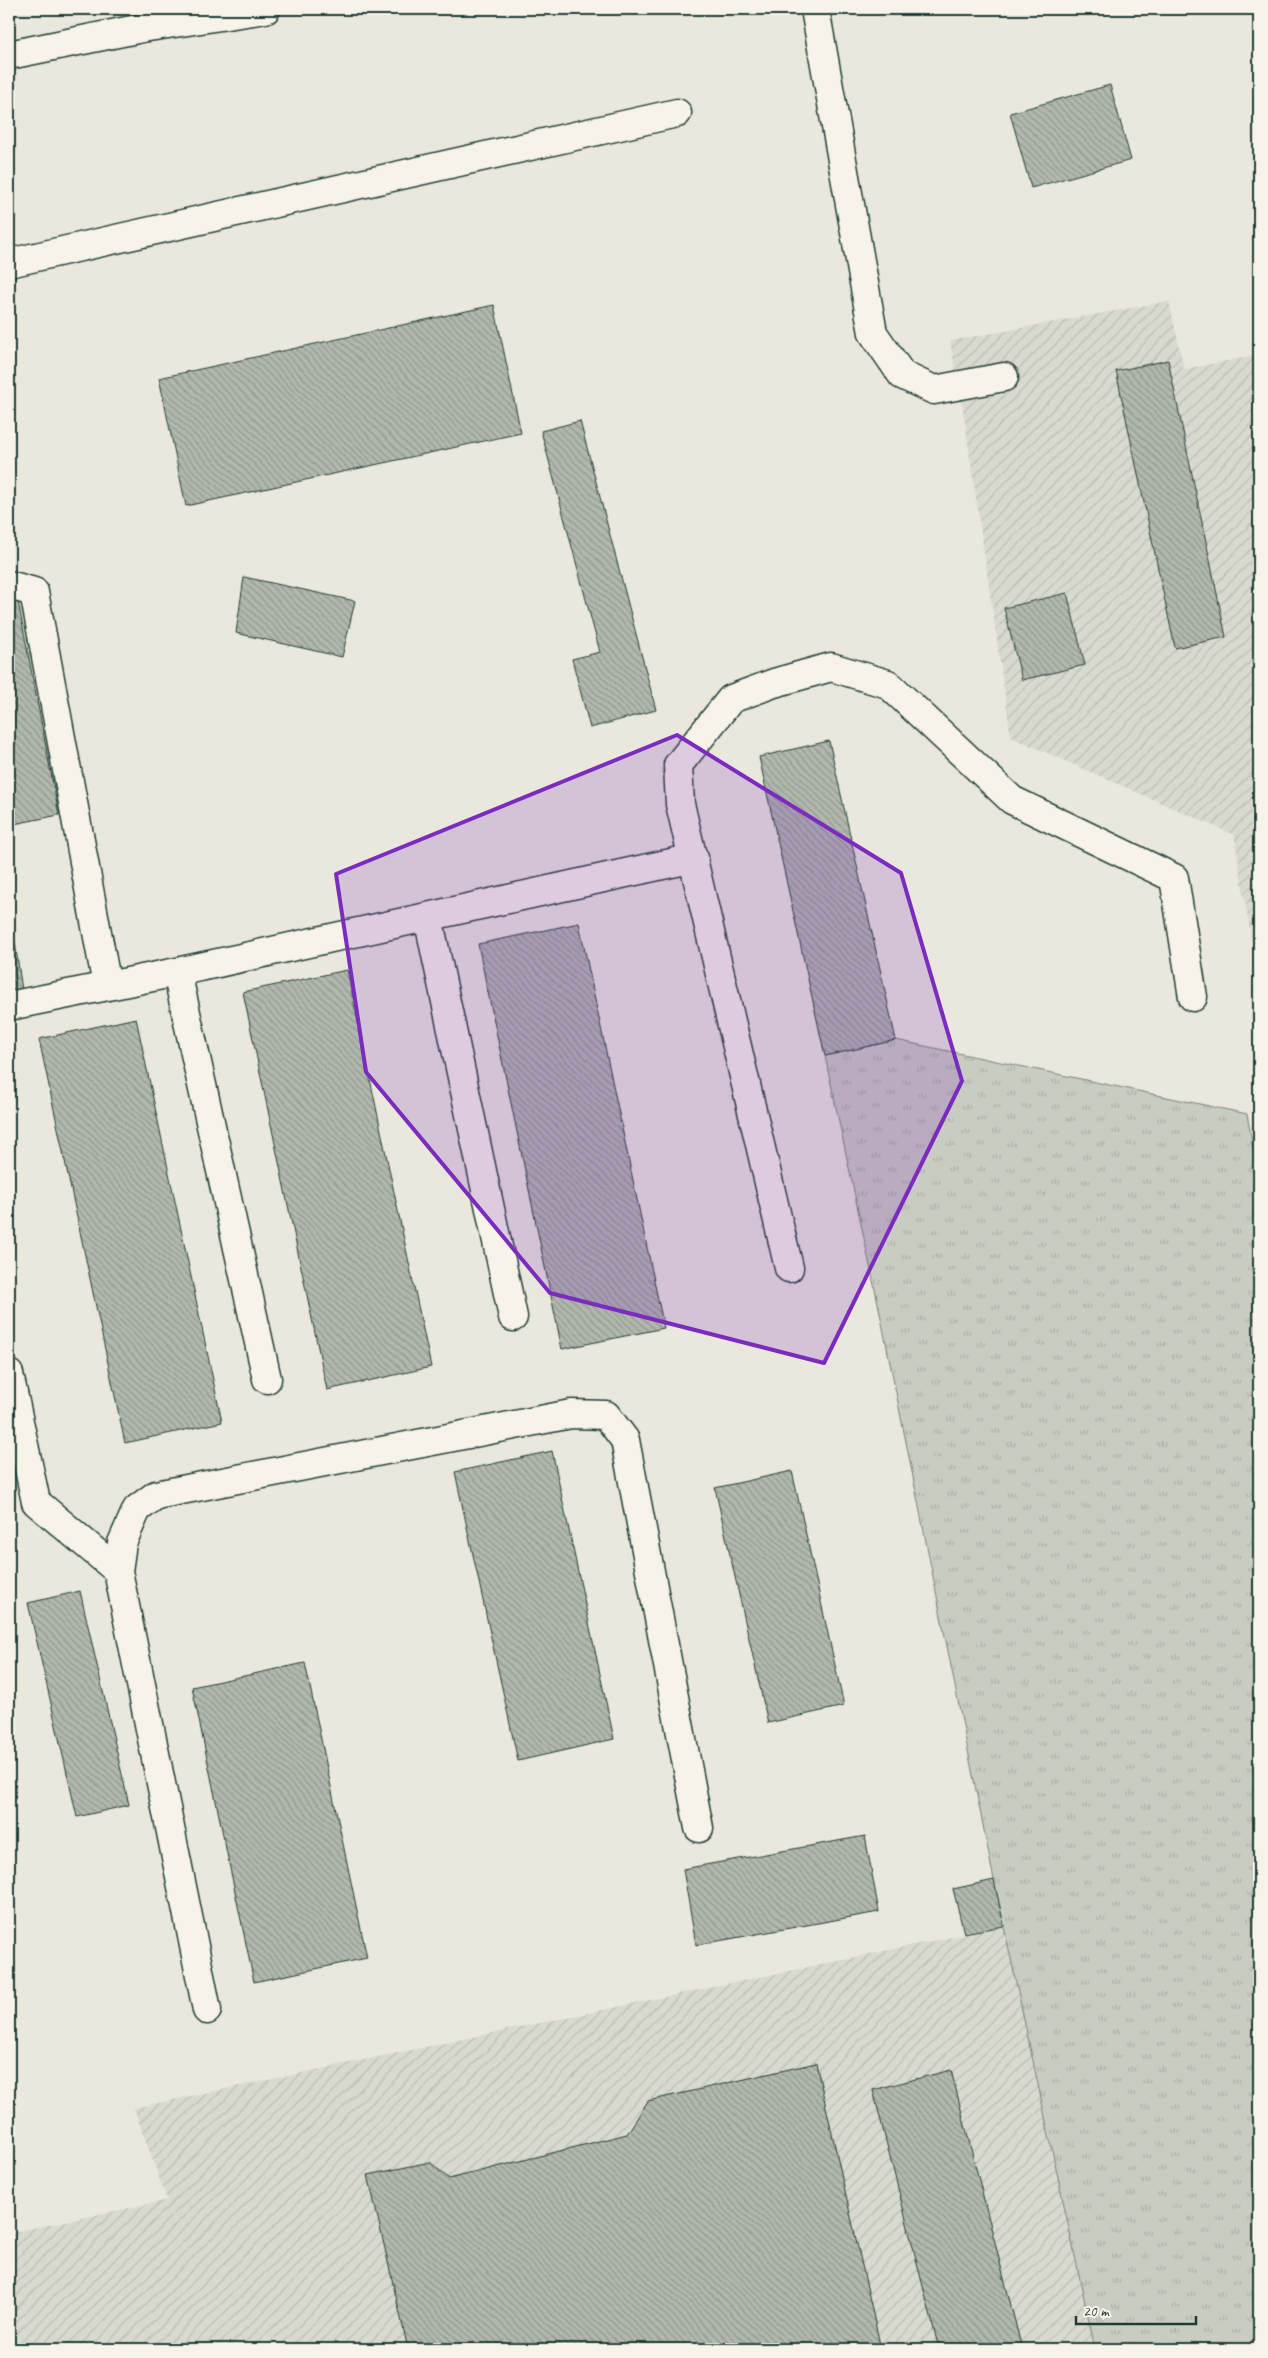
<svg xmlns="http://www.w3.org/2000/svg" width="1268" height="2358" viewBox="0 0 1268 2358" font-family="Caveat,sans-serif">
<style>
.industrial{fill:url(#industrial-furrows)}
.grass{fill:url(#grass-tufts);stroke:#74847a}
.building{fill:url(#building-back-hatch);stroke:#1f3d34}
.lines{fill:none;stroke-linecap:round;stroke-linejoin:round}
.minor-casing{stroke:#1f3d34;stroke-width:31}
.minor{stroke:#f7f3e8;stroke-width:28}
.marked{fill:#7b2cbf;fill-opacity:0.2;stroke:#7b2cbf;stroke-width:4;stroke-linejoin:round}
</style>
<defs>
<pattern id="industrial-furrows" width="10" height="10" patternUnits="userSpaceOnUse" patternTransform="scale(1.25)"><rect width="10" height="10" fill="#d9dacf"/><path d="M-1 1l2-2M0 10L10 0M9 11l2-2" fill="none" stroke="#babcb2"/></pattern>
<pattern id="grass-tufts" width="24" height="20" patternUnits="userSpaceOnUse" patternTransform="scale(1.25)"><rect width="24" height="20" fill="#c8ccc1"/><path d="M3 7l-1-3M5 7V3M7 7l1-3M15 17l-1-3M17 17v-4M19 17l1-3" fill="none" stroke="#abb0a6"/></pattern>
<pattern id="building-back-hatch" width="6" height="6" patternUnits="userSpaceOnUse" patternTransform="scale(1.25)"><rect width="6" height="6" fill="#b2b8ae"/><path d="M-1 5l2 2M0 0l6 6M5-1l2 2" fill="none" stroke="#90978e"/></pattern>
</defs>
<rect width="100%" height="100%" fill="#eae8dd"/>
<filter id="ink" filterUnits="userSpaceOnUse"><feTurbulence type="fractalNoise" baseFrequency=".02" numOctaves="2"/><feDisplacementMap in="SourceGraphic" scale="10" xChannelSelector="R" yChannelSelector="G"/><feConvolveMatrix kernelMatrix="1 2 1 2 8 2 1 2 1" color-interpolation-filters="sRGB"/></filter>
<g filter="url(#ink)">
<path class="industrial" d="M 1169,301 L 1184,369 L 1259,355 L 1259,987 L 1234,835 L 1011,737 L 963,409 L 950,341 Z
M 1004,1926 L 1095,2349 L 9,2349 L 9,2233 L 167,2200 L 134,2108 Z"/>
<path class="grass" d="M 896,1040 L 1247,1114 L 1259,1181 L 1259,2349 L 1095,2349 L 994,1880 L 879,1308 L 825,1056 Z"/>
<path class="building" d="M 1110,85 L 1131,160 L 1031,188 L 1010,113 Z
M 494,305 L 521,433 L 186,506 L 159,378 Z
M 1168,360 L 1226,637 L 1175,648 L 1116,371 Z
M 580,421 L 656,710 L 590,728 L 572,659 L 600,652 L 541,431 Z
M 244,577 L 355,601 L 342,657 L 236,633 Z
M 1067,593 L 1085,665 L 1022,680 L 1004,608 Z
M 17,596 L 59,815 L 9,825 L 9,598 Z
M 829,741 L 896,1040 L 825,1056 L 759,757 Z
M 579,923 L 664,1328 L 562,1349 L 478,944 Z
M 15,942 L 22,990 L 9,992 L 9,943 Z
M 347,970 L 431,1367 L 327,1390 L 243,992 Z
M 136,1018 L 222,1422 L 125,1443 L 39,1039 Z
M 552,1451 L 614,1739 L 518,1761 L 455,1472 Z
M 792,1471 L 844,1706 L 768,1723 L 715,1488 Z
M 80,1591 L 129,1805 L 77,1817 L 28,1603 Z
M 305,1663 L 367,1958 L 254,1982 L 192,1687 Z
M 865,1836 L 879,1912 L 696,1945 L 683,1869 Z
M 994,1880 L 1004,1926 L 964,1933 L 953,1889 Z
M 816,2063 L 881,2349 L 408,2349 L 368,2175 L 430,2162 L 449,2179 L 627,2134 L 648,2101 Z
M 951,2070 L 1022,2349 L 939,2349 L 873,2090 Z"/>
<g class="lines">
<g class="minor-casing">
<path id="minor" d="M 815,9 L 873,333 L 902,375 L 934,390 L 1004,377
M 9,55 L 142,28 L 266,9
M 9,263 L 677,113
M 9,585 L 34,592 L 107,986
M 428,917 L 513,1317
M 177,972 L 267,1379
M 9,1006 L 177,972 L 694,858
M 789,1268 L 680,804 L 678,765 L 731,699 L 774,683 L 831,667 L 888,684 L 1012,800 L 1174,878 L 1193,997
M 9,1374 L 36,1502 L 118,1571 L 207,2010
M 118,1571 L 122,1543 L 137,1509 L 156,1495 L 571,1414 L 606,1415 L 625,1440 L 699,1828"/>
</g>
<use href="#minor" class="minor"/>
</g>
</g>
<path class="marked" d="M 677,735 L 901,873 L 962,1081 L 824,1363 L 550,1293 L 366,1072 L 336,874 Z"/>
<rect width="1268" height="2358" fill="none" stroke="#f7f3e8" stroke-width="30"/>
<rect x="15" y="15" width="1238" height="2328" fill="none" stroke="#1f3d34" stroke-width="2" filter="url(#ink)"/>
<path d="M1076 2316v8h120v-8" fill="none" stroke="#1f3d34" stroke-width="2.5"/>
<text x="1083" y="2316" font-size="15" fill="#1f3d34" stroke="#f7f3e8" stroke-width="4" paint-order="stroke">20 m</text>
</svg>
